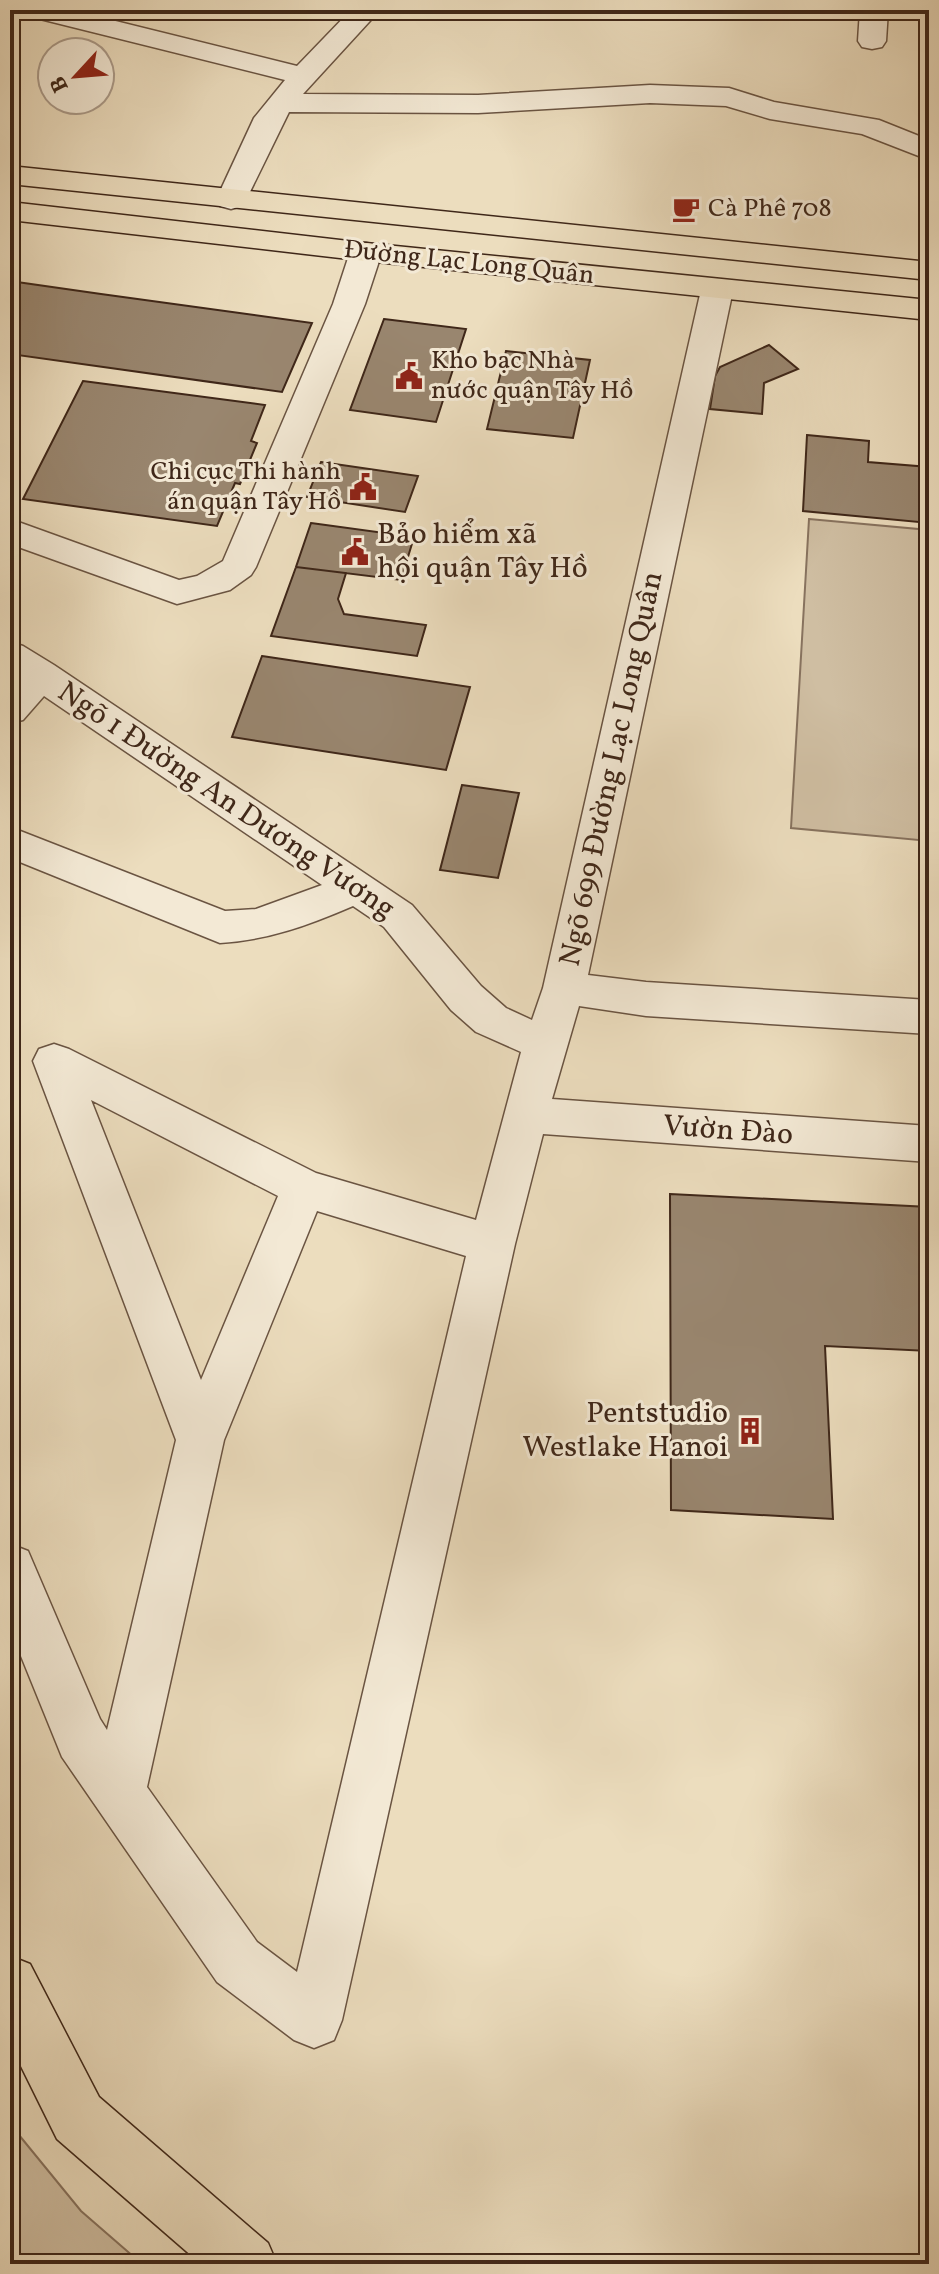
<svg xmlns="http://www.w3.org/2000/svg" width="939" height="2274" viewBox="0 0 939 2274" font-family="Vollkorn,serif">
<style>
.green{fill:#cfbea2;stroke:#87725e;stroke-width:2}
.building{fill:#99866f;stroke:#3f2719;stroke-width:2}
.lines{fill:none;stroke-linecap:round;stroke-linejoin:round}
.minor-casing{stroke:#6a5442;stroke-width:3}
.major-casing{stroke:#3f2719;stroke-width:3}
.highway-casing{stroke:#3f2719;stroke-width:3}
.minor{fill:#f3e9d5;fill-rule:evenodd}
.major{fill:#ecddbe;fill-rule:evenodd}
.highway{fill:#ecddbe;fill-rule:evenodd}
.labels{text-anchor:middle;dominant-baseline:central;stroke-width:6;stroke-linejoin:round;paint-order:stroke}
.far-poi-label{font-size:26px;fill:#3f2719;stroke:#f3e9d5;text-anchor:start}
.far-street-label{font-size:26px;fill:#3f2719;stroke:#f3e9d5}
.poi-label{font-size:30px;fill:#3f2719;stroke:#f3e9d5;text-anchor:start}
.street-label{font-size:30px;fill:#3f2719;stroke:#f3e9d5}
</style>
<rect width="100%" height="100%" fill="#ecddbe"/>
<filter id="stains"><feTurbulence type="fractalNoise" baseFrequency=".0025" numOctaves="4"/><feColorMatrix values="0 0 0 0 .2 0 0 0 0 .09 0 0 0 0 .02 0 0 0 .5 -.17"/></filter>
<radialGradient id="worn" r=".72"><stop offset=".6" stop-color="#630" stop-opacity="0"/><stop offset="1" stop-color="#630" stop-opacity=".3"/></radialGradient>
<path class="green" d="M 809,519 L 929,530 L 929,841 L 791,828 Z
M 10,2124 L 81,2211 L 142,2264 L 10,2264 Z"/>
<path class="building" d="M 10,281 L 101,294 L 312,323 L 282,392 L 10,354 Z
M 384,319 L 466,329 L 436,422 L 350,410 Z
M 769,345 L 798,369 L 764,383 L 762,414 L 710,409 L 715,376 L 720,367 Z
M 506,351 L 590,360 L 573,438 L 487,429 Z
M 83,381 L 265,405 L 251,441 L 257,443 L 240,484 L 235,483 L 217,526 L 23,499 Z
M 807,435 L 869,441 L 868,462 L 929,467 L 929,523 L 803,511 Z
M 321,462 L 418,476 L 405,512 L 307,497 Z
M 311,523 L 414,537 L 401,580 L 296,567 Z
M 296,567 L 346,573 L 338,599 L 344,614 L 426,625 L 417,656 L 271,636 Z
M 262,656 L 470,687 L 446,770 L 232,737 Z
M 462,785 L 519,793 L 498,878 L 440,870 Z
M 670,1194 L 929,1207 L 929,1351 L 825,1346 L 833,1519 L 671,1510 Z"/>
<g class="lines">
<g class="minor-casing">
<path id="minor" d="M 24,10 L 71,10 L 297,66 L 351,10 L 380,10 L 303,94 L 478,95 L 650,85 L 729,88 L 774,102 L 879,120 L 929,140 L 929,160 L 862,134 L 770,119 L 726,106 L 650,103 L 478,113 L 289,112 L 246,200 L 242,206 L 231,209 L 220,206 L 216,200 L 254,118 L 285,80 L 28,16 Z
M 860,10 L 888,10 L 886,41 L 882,47 L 872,49 L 862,47 L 858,41 Z
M 366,243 L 377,245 L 382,252 L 365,304 L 256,567 L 251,575 L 230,590 L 177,604 L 10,544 L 10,519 L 179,580 L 197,576 L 223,561 L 333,304 L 350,252 L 355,245 Z
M 717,280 L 728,283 L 733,290 L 588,975 L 646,982 L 929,1000 L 929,1034 L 646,1016 L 579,1006 L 552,1099 L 929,1126 L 929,1162 L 543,1134 L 515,1244 L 342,2020 L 334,2040 L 314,2048 L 294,2040 L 217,1982 L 62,1757 L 10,1629 L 10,1544 L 28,1551 L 100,1719 L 107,1730 L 176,1440 L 33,1061 L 39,1049 L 54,1044 L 69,1049 L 316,1173 L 476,1220 L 521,1052 L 476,1032 L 451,1010 L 384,927 L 353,906 C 309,925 268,940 220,943 L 10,858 L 10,827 L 225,911 L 256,909 L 322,885 L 44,696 L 23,720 L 10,723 L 10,685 L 17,678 L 10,673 L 10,642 L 23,646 L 54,665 L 412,905 L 481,986 L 506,1008 L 532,1020 L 543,988 L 701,290 L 706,283 ZM 91,1100 L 278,1196 L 201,1380 ZM 317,1211 L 466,1256 L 297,1972 L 257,1942 L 147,1787 L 224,1440 Z"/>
</g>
<g class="major-casing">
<path id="major" d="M 10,166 L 929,262 L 929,280 L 10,184 Z
M 10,202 L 366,243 L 929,300 L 929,320 L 366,261 L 10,220 Z"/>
</g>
<g class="highway-casing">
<path id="highway" d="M 10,1956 L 30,1964 L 99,2097 L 268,2243 L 277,2264 L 201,2264 L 57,2139 L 10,2044 Z"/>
</g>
<use href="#minor" class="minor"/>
<use href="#major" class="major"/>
<use href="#highway" class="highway"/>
</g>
<defs>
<g id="cafe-bare" transform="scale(2.16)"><path d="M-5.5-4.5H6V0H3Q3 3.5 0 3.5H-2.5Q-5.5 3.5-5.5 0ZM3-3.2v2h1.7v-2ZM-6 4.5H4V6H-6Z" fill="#8f2418" stroke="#f3e9d5" stroke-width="2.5" paint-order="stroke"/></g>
<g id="civic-bare" transform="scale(2.16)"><path d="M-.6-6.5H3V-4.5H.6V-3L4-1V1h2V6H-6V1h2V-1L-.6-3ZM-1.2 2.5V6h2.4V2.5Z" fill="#8f2418" stroke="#f3e9d5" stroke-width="2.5" paint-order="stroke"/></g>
<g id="building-bare" transform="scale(2.16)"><path d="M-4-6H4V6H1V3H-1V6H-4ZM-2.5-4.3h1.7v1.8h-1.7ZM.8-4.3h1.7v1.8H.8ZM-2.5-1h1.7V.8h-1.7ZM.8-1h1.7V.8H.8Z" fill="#8f2418" stroke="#f3e9d5" stroke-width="2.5" paint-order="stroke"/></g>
</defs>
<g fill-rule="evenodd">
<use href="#cafe-bare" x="686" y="209"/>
<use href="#civic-bare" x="409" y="376"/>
<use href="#civic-bare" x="363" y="487"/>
<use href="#civic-bare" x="355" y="552"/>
<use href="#building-bare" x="750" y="1431"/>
</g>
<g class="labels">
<g class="far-poi-label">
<text x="708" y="209">Cà Phê 708</text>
<text x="431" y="361">Kho bạc Nhà<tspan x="431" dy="30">nước quận Tây Hồ</tspan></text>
<text x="341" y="472" text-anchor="end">Chi cục Thi hành<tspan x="341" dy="30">án quận Tây Hồ</tspan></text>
</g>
<g class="far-street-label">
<text transform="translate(469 263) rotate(6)">Đường Lạc Long Quân</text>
</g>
<g class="poi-label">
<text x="377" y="535">Bảo hiểm xã<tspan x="377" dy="34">hội quận Tây Hồ</tspan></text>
<text x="728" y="1414" text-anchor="end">Pentstudio<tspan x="728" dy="34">Westlake Hanoi</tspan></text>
</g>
<g class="street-label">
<text transform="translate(612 769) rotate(-78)">Ngõ 699 Đường Lạc Long Quân</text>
<text transform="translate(226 801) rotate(34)">Ngõ 1 Đường An Dương Vương</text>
<text transform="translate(728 1131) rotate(4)">Vườn Đào</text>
</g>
</g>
<rect width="939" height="2274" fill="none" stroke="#ecddbe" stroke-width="40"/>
<rect x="12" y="12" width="915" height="2250" fill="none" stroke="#3f2719" stroke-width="4"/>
<rect x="20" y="20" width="899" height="2234" fill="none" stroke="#3f2719" stroke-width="2"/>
<g transform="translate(76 76) rotate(244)"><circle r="38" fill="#f3e9d5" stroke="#ab9b8a" stroke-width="2"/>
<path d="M0-6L14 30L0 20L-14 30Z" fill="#8f2418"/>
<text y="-12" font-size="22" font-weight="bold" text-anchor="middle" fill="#3f2719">B</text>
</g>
<rect width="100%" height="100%" filter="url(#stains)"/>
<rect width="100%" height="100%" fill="url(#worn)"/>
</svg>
